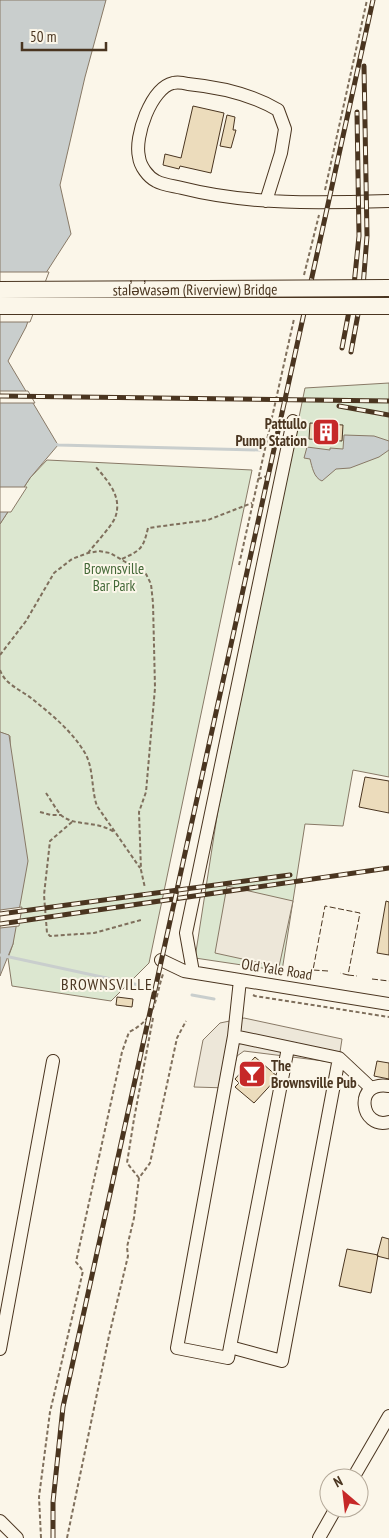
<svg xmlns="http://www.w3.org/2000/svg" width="389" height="1538" viewBox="0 0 389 1538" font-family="'PT Sans Narrow',sans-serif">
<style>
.green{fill:#dce7d0;stroke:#887966}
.parking{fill:#ede7d9;stroke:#887966}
.water{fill:#c9cecd;stroke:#887966}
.pier{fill:#fbf6e9;stroke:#887966}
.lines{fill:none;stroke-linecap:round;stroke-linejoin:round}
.stream{stroke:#c9cecd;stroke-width:3}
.building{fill:#ecdcbc;stroke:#4a3520}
.minor-casing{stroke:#4a3520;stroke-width:14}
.path{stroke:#7f6f5c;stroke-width:2;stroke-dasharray:4 2.5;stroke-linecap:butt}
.minor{stroke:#fbf6e9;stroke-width:12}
.rail-casing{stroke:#4a3520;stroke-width:5}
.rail{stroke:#fbf6e9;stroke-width:3;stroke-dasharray:9;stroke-linecap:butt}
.major-bridge-casing{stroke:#4a3520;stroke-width:18;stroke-linecap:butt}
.major-bridge{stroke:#fbf6e9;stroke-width:16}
.fence{stroke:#4a3520;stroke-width:1;stroke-dasharray:6 2.5;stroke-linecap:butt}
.labels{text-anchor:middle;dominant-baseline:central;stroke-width:4;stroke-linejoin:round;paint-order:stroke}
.street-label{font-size:15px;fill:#4a3520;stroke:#fbf6e9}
.poi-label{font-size:15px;font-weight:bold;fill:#4a3520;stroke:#fbf6e9;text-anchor:end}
.park-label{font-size:15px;fill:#436837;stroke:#fbf6e9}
.neighbourhood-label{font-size:16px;letter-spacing:1px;fill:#4a3520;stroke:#fbf6e9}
</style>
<rect width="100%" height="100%" fill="#fbf6e9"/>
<path class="green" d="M 389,383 L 389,777 L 353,770 L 343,826 L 305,824 L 282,971 L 195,958 L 218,810 L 305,388 Z
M 47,460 L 252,470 L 149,963 L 111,1001 L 12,986 L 8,958 L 13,944 L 10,736 L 0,732 L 0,524 L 30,478 Z"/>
<path class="parking" d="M 227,886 L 293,901 L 279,967 L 215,953 Z
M 244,1018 L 342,1039 L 340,1052 L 324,1061 L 244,1051 L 237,1056 L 228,1088 L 194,1087 L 203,1040 L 220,1023 Z"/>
<path class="water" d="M 0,0 L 106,0 L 85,77 L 60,185 L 71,234 L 44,276 L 26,327 L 8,361 L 58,445 L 30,478 L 0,524 Z
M 344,435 L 374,436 L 389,441 L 389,450 L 379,457 L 350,468 L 336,469 L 322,481 C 314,478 312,467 310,459 L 304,458 L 307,447 L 330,450 L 330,448 L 343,449 Z
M 0,732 L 9,735 L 28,861 L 13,944 L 0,976 Z"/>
<path class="pier" d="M 0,272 L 49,272 L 30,322 L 0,322 Z
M 0,391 L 28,391 L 35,403 L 0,403 Z
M 0,487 L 27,487 L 11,512 L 0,512 Z
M 22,907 L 19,926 L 0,928 L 0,910 Z"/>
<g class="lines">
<path class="stream" d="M 55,444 L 58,445 L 260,450
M 0,955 L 139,985
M 192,995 L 214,999"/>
</g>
<path class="building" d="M 193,106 L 224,113 L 211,173 L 180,166 L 179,169 L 163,165 L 165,154 L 181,158 Z
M 227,115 L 235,117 L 233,130 L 236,130 L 231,148 L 220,146 Z
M 310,423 L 343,425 L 342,441 L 309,439 Z
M 365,777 L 389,781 L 389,813 L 359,807 Z
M 386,901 L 389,902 L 389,955 L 377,953 Z
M 117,997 L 133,999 L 132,1007 L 116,1005 Z
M 255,1057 L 278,1077 L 254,1103 L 235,1087 L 239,1083 L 235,1079 Z
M 377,1061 L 389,1063 L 389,1079 L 374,1076 Z
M 382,1237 L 389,1239 L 389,1259 L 377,1256 Z
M 347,1249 L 378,1255 L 371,1293 L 339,1286 Z"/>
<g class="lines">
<g class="minor-casing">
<path id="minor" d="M 266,201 L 281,153 L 285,129 L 278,110 C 251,94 219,87 188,84 C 184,83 178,82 173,83 C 151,88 134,137 139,157 C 140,166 148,177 156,181 C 163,185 174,186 182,188 C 249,205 320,203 389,201
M 161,960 L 184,971 L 389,1004
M 193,972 L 186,933 L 293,421
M 234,1036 L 177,1348 L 228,1358 L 230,1347 L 282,1361 L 339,1058 L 234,1036 L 240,980
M 339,1058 L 371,1088
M 389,1086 C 353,1080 360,1130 389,1122
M 230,1347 L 288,1048
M 0,1349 L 53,1061
M 353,1478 L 389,1416
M 0,1521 L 17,1538
M 319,1538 L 336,1508"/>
</g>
<path class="path" d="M 325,190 L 367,0
M 304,275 L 319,215
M 258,479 L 270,475
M 88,553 C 94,545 111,527 115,518 C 123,497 108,481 95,466
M 122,559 C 141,550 143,549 148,528 L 208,520 L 252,503
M 239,565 L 294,319
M 0,655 L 26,621 L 54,573 L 72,559 L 88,553 L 99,551 L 110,553 L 146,574 L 151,584 L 153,603 L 155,688 L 146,792 L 139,812 L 141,870 L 145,888
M 0,670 C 5,684 19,689 31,698 C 51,714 72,731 85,753 C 94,769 91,789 97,806 L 140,868
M 46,793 C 51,800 56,810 62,816 C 77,827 96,820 114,832
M 40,812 L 51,815 L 61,815
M 72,822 L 50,841 L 44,895 L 47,933 L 50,936 L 94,933 L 141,920
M 253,995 L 255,996 L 389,1017
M 139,1178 L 127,1163 L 134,1119 L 153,1018
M 41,1538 L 39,1497 L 50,1412 L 83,1271 L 76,1262 L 122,1052 L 129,1032 C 157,1018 154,1001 163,974
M 67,1538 L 109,1336 L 128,1256 L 127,1247 L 134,1218 L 139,1178 L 150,1163 L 177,1038 L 186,1021"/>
<use href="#minor" class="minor"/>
<g class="rail-casing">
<path id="rail" d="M 342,348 L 354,285 L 359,236 L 357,112
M 351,352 L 363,287 L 367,236 L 364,66
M 0,396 L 389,401
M 339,406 L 389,415
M 0,914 L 290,875
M 0,924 L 389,868
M 53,1538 L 53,1502 L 63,1407 L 373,0"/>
</g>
<use href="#rail" class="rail"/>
<g class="major-bridge-casing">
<g id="major-bridge">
<path id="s1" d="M 0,290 L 389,288"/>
<path d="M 0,306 L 389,306"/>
</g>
</g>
<use href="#major-bridge" class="major-bridge"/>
<path class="fence" d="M 328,971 L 313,970 L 325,906 L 360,913 L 348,975 L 340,973
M 348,975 L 357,976
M 372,979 L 389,981"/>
</g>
<defs>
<g id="building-square" transform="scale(1.4375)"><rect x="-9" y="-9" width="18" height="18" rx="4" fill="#c62828" stroke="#fbf6e9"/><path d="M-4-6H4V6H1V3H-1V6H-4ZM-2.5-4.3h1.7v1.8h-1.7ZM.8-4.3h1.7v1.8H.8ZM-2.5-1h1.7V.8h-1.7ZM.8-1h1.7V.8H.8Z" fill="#fff"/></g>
<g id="bar-square" transform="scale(1.4375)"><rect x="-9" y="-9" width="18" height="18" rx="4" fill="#c62828" stroke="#fbf6e9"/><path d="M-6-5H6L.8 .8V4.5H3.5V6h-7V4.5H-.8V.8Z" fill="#fff"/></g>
</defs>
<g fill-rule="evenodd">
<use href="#building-square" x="326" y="432"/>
<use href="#bar-square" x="252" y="1074"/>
</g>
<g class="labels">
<g class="street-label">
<text stroke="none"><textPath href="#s1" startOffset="195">stal̕əw̓asəm (Riverview) Bridge</textPath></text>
<text transform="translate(277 969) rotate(9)">Old Yale Road</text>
</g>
<g class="poi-label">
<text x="307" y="423">Pattullo<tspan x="307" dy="17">Pump Station</tspan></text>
<text x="271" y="1065" text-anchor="start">The<tspan x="271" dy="17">Brownsville Pub</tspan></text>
</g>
<g class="park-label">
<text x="114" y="568">Brownsville<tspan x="114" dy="17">Bar Park</tspan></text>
</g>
<g class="neighbourhood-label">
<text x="107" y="984">BROWNSVILLE</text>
</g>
</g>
<g transform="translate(344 1493) rotate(332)"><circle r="24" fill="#fbf6e9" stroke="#b4a999"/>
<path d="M0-4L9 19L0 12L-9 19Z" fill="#c62828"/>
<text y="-8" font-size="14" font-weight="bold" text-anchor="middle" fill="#4a3520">N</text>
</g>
<path d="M22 42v8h84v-8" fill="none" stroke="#4a3520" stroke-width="2.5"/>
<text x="30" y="42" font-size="15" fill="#4a3520" stroke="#fbf6e9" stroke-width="4" paint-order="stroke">50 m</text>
</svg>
